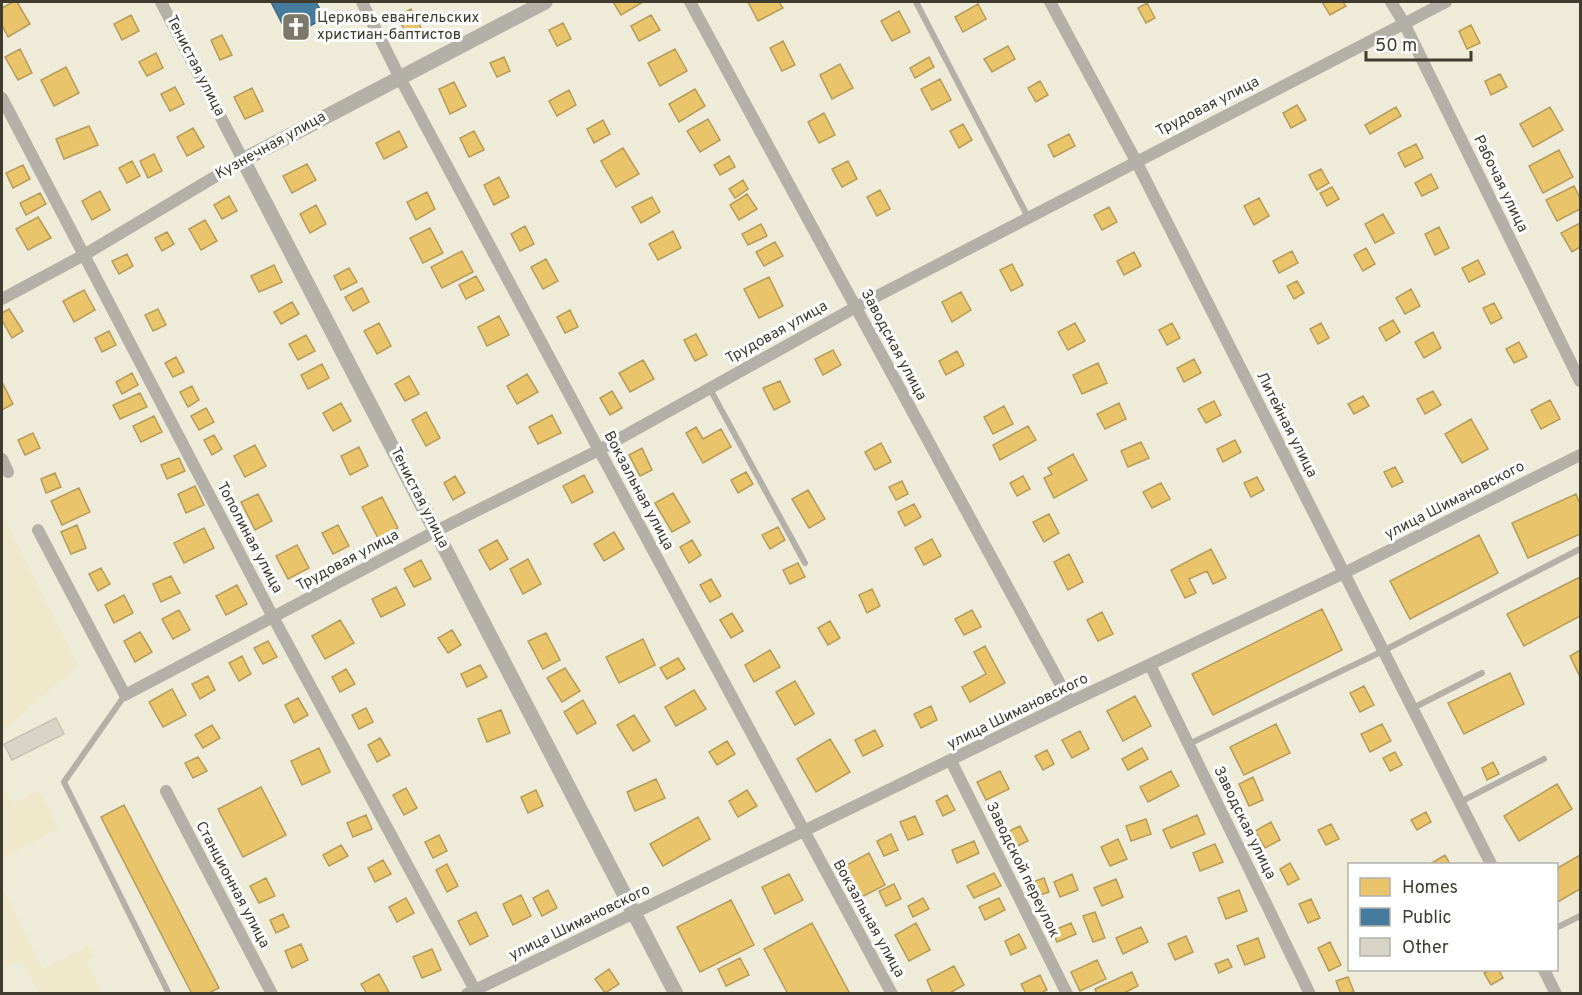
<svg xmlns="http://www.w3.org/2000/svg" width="1582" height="995" viewBox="0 0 1582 995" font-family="Overpass,sans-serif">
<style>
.built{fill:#efe8cb}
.homes{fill:#e9c46a;stroke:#b69b58;stroke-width:1.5}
.public{fill:#457b9d;stroke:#43687c;stroke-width:1.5}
.building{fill:#d8d5c7;stroke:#c5c2b4;stroke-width:1.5}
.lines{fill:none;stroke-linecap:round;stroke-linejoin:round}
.service{stroke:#b2b0a7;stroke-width:6}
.minor{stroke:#b2b0a7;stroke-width:12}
.tertiary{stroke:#b2b0a7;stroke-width:15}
.labels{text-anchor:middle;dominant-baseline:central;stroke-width:6;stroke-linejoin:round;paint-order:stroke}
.poi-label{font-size:15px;fill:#3f3c2f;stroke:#fff;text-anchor:start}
.street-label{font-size:15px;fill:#3f3c2f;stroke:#fff}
</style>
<rect width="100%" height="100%" fill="#efebd9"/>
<path class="built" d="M 2,514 L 78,665 L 2,731 Z
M 39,790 L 59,829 L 2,858 L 2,793 L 6,791 L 12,804 Z
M 2,887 L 43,969 L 88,946 L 93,956 L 86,960 L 103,993 L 39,993 L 22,960 L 6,968 L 2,958 Z"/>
<path class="homes" d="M 13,2 L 17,2 L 30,24 L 8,37 L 2,25 L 2,8 Z
M 613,2 L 643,2 L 621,15 Z
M 748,2 L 779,2 L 783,8 L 758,21 Z
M 1322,2 L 1343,2 L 1346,6 L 1330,15 Z
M 1147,3 L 1155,18 L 1146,23 L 1138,8 Z
M 978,4 L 986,19 L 963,32 L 955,17 Z
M 411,9 L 421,28 L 407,35 L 397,16 Z
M 899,11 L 910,32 L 892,41 L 881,21 Z
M 131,15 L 139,31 L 122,40 L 114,24 Z
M 651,15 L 660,30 L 639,41 L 631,26 Z
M 563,23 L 571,39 L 557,46 L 549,30 Z
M 1471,25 L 1480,43 L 1467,49 L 1459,31 Z
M 222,35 L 232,55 L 220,60 L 211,40 Z
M 783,41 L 795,65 L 782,71 L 770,48 Z
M 1008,46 L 1015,59 L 992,72 L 984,59 Z
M 20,49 L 32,73 L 18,80 L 5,57 Z
M 675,49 L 687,71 L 660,86 L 648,63 Z
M 156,53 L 163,68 L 147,76 L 139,62 Z
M 504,57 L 510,71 L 497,77 L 490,63 Z
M 929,57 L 934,67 L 915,78 L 910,68 Z
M 840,64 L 853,88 L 832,99 L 820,75 Z
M 66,67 L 79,93 L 54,106 L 41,80 Z
M 1500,74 L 1507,87 L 1491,95 L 1485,81 Z
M 940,79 L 951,100 L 932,110 L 921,89 Z
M 1040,81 L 1048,95 L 1036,102 L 1028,88 Z
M 454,82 L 466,106 L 450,114 L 439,89 Z
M 175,87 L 184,104 L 170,111 L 161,94 Z
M 252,88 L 263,111 L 245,119 L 234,97 Z
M 695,89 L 705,106 L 679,122 L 669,104 Z
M 569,90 L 576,105 L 557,116 L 549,101 Z
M 1297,105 L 1306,120 L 1291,128 L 1283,113 Z
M 1396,107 L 1401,116 L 1370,134 L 1365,125 Z
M 1550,107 L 1563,130 L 1533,147 L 1520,124 Z
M 824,113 L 835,135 L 819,143 L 808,122 Z
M 708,119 L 720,140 L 700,152 L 687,131 Z
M 603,120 L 610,134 L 594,143 L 587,129 Z
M 963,124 L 972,140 L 959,148 L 950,131 Z
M 89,126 L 98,145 L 64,159 L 56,139 Z
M 193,128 L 204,147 L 187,156 L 177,137 Z
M 399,131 L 407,147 L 384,159 L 376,143 Z
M 474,131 L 484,150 L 469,157 L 460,138 Z
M 1069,134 L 1075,146 L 1054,157 L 1048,145 Z
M 1416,144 L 1423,158 L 1405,167 L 1398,153 Z
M 623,148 L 639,174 L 616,187 L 601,161 Z
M 1559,150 L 1573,177 L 1543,193 L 1529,166 Z
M 154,154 L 162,171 L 148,178 L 140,161 Z
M 729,156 L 735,167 L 720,175 L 714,165 Z
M 132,161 L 140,176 L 127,183 L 119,168 Z
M 848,161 L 857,179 L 842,187 L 832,169 Z
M 307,164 L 316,180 L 292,193 L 283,176 Z
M 23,165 L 30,179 L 13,188 L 6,173 Z
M 1321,169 L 1329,183 L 1317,190 L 1309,175 Z
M 1431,174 L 1438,188 L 1422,196 L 1415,183 Z
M 499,177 L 509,197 L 494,205 L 484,185 Z
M 743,180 L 748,189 L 735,198 L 729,189 Z
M 1574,186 L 1580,198 L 1580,209 L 1557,221 L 1546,200 Z
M 1332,187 L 1339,199 L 1327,206 L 1320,193 Z
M 880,190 L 890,209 L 877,216 L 867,197 Z
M 100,191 L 110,210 L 92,220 L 82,201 Z
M 427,192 L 435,209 L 416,220 L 407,202 Z
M 40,193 L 46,204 L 26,215 L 20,203 Z
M 747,194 L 757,209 L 739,220 L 730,205 Z
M 229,196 L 237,211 L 222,219 L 214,205 Z
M 652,197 L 660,212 L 641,223 L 632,207 Z
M 1259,198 L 1269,216 L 1254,225 L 1244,206 Z
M 316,205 L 326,224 L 310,233 L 300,214 Z
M 1109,207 L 1117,222 L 1102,230 L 1094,215 Z
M 1383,214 L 1394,233 L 1375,243 L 1365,224 Z
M 38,217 L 51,238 L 28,250 L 16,229 Z
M 205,220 L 217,241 L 201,250 L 189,229 Z
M 1580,223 L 1580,247 L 1572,252 L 1561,233 Z
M 761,224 L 767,236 L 748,245 L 742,234 Z
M 525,226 L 534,244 L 520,251 L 511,234 Z
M 1439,227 L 1449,248 L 1435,255 L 1425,234 Z
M 430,228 L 443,253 L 423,263 L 410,238 Z
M 673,231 L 681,248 L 658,260 L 649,244 Z
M 167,232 L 174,244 L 162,251 L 155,238 Z
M 775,242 L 783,256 L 764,266 L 756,252 Z
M 1366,248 L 1375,264 L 1363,271 L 1354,255 Z
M 462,251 L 473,272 L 442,288 L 431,267 Z
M 1292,251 L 1298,263 L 1279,273 L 1273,261 Z
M 1134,252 L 1141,266 L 1124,275 L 1117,261 Z
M 127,254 L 133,266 L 119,274 L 112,261 Z
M 546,259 L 558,281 L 543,289 L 531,267 Z
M 1478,260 L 1485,274 L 1469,282 L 1462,268 Z
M 1012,264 L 1023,285 L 1011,291 L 1000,270 Z
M 274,265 L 282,282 L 259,292 L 251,276 Z
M 349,268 L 357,282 L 341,290 L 334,276 Z
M 476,276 L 484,290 L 466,299 L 459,285 Z
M 769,277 L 783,306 L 759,318 L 744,289 Z
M 1297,281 L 1304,293 L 1294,299 L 1287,286 Z
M 362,288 L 369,302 L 353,311 L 345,297 Z
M 1411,289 L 1420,306 L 1405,314 L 1396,298 Z
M 84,290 L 95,310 L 74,322 L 63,301 Z
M 961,292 L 971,310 L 952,322 L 942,302 Z
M 292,302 L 299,314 L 281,324 L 274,312 Z
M 1494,303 L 1502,318 L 1491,324 L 1483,308 Z
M 9,309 L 23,331 L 12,338 L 2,320 L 2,313 Z
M 158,309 L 166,325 L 153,331 L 145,315 Z
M 570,310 L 578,327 L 565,333 L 557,317 Z
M 499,316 L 509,335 L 487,346 L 478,327 Z
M 1393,320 L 1400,332 L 1386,341 L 1379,328 Z
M 379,323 L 391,346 L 377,354 L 364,331 Z
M 1075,323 L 1085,341 L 1068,350 L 1058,332 Z
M 1172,323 L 1180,338 L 1167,345 L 1159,330 Z
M 1321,323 L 1329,338 L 1318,344 L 1310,329 Z
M 109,331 L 116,345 L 102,352 L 95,338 Z
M 1433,332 L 1441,348 L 1424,358 L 1415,342 Z
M 696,334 L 707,355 L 695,361 L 684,340 Z
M 306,335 L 315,351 L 298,360 L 289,344 Z
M 1519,342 L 1527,357 L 1514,363 L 1506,349 Z
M 833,350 L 841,365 L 823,375 L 815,359 Z
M 957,351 L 964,365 L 946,375 L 939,361 Z
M 176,357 L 184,372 L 173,377 L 165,363 Z
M 1194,359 L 1201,373 L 1184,382 L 1177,368 Z
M 643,360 L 654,379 L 630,392 L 619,373 Z
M 1098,363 L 1107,383 L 1082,394 L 1073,375 Z
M 322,364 L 329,378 L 308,389 L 301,375 Z
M 132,373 L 138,385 L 122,394 L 116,382 Z
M 527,374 L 538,392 L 517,404 L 507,386 Z
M 409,376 L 419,394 L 405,401 L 395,384 Z
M 780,381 L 790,402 L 774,410 L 763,388 Z
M 3,384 L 13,404 L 2,410 L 2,385 Z
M 192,386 L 199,400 L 188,407 L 180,392 Z
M 612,391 L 622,408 L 610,415 L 600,398 Z
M 1433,391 L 1441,405 L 1425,414 L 1417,399 Z
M 140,393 L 147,407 L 120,419 L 113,405 Z
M 1363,396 L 1369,406 L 1354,414 L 1348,404 Z
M 1550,400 L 1560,419 L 1541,429 L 1531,410 Z
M 1214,401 L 1221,415 L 1206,423 L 1198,409 Z
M 341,403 L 351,421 L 333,431 L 323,413 Z
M 1119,403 L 1126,419 L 1105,429 L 1097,414 Z
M 1004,406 L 1013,424 L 993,434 L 984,417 Z
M 206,408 L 214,422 L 199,430 L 191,416 Z
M 426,412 L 440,438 L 426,446 L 412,420 Z
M 552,415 L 561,433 L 538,444 L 529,427 Z
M 154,416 L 162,432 L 141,442 L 133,426 Z
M 1471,419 L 1488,449 L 1462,463 L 1445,434 Z
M 1028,426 L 1036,440 L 1000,460 L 993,445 Z
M 696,427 L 703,439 L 721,429 L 731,447 L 703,463 L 686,433 Z
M 33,433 L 40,448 L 25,455 L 18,440 Z
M 214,435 L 222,449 L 212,455 L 204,440 Z
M 1235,440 L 1241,452 L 1223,462 L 1217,449 Z
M 1141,442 L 1149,458 L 1128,467 L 1121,451 Z
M 881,443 L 891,462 L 875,470 L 865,452 Z
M 255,445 L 266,466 L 245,477 L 234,456 Z
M 359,447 L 368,466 L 350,475 L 341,456 Z
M 642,448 L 652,470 L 640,476 L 629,455 Z
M 1073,454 L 1087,480 L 1054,498 L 1044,478 L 1052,474 L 1048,468 Z
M 179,458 L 185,471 L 167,479 L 161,465 Z
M 1395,467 L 1403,482 L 1392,487 L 1384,472 Z
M 746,472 L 753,484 L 738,493 L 731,480 Z
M 55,473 L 61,487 L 46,493 L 41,479 Z
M 584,475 L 593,492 L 572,503 L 563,486 Z
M 455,476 L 465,493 L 453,500 L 444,483 Z
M 1023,476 L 1030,489 L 1017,496 L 1010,483 Z
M 1257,477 L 1264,490 L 1251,497 L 1244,483 Z
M 902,481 L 908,494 L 896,500 L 889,487 Z
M 1161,483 L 1170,499 L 1152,508 L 1143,492 Z
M 195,486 L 204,505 L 186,513 L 178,494 Z
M 79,488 L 90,512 L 62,525 L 51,501 Z
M 808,490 L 825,519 L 809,528 L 792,499 Z
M 673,493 L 690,522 L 672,532 L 655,503 Z
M 258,494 L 272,521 L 255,530 L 241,502 Z
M 1576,494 L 1580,504 L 1580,534 L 1528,558 L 1512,523 Z
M 382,497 L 398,528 L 378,538 L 362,507 Z
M 914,504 L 921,517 L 905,526 L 898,512 Z
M 1049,514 L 1059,533 L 1044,542 L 1033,522 Z
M 77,525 L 86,548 L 71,554 L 61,532 Z
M 338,525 L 349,546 L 333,554 L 322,533 Z
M 778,527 L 785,540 L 770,549 L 762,535 Z
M 204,528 L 214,548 L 184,563 L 174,543 Z
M 614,532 L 624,549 L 604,561 L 594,544 Z
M 1479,535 L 1498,573 L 1410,619 L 1390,581 Z
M 932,539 L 941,556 L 924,565 L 915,548 Z
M 497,540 L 508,559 L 490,570 L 479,550 Z
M 692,540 L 701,555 L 689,563 L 680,547 Z
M 297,545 L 309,568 L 288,579 L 276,556 Z
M 1211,549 L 1226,578 L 1213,584 L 1207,571 L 1189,579 L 1196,593 L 1185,598 L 1171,570 Z
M 1069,554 L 1083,582 L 1068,590 L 1054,562 Z
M 528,559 L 541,584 L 523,594 L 510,569 Z
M 421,560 L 431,579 L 414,587 L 404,569 Z
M 798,563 L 805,577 L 790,584 L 783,570 Z
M 101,568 L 110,584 L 98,591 L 89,574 Z
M 171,576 L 180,593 L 161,602 L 153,584 Z
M 1580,577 L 1580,616 L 1524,646 L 1507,614 Z
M 711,579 L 721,596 L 710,602 L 700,585 Z
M 237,585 L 247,604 L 226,615 L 216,596 Z
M 396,587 L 405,605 L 381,617 L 372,599 Z
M 872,589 L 880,606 L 867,613 L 859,595 Z
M 124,595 L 133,613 L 114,623 L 105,605 Z
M 1322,609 L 1342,650 L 1213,715 L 1192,674 Z
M 179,610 L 190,630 L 173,639 L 162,619 Z
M 972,610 L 981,627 L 964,635 L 955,619 Z
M 1102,612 L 1113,634 L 1098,641 L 1087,620 Z
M 732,613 L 743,631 L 731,638 L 720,620 Z
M 340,620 L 354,643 L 325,659 L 312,636 Z
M 830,621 L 840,638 L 828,645 L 818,628 Z
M 452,630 L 461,645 L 448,653 L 438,638 Z
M 140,632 L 152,652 L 135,662 L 124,641 Z
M 546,633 L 560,660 L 543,669 L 528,641 Z
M 643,639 L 655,665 L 619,683 L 606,657 Z
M 268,641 L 277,657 L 263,664 L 254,648 Z
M 985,646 L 1005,683 L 970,702 L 962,687 L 986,674 L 974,652 Z
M 770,650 L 780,667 L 754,682 L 745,665 Z
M 1580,650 L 1580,677 L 1570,656 Z
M 242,656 L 251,674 L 239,681 L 229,663 Z
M 678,658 L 685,669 L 667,679 L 660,668 Z
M 480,665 L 487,677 L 467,687 L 461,674 Z
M 565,668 L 580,691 L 562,702 L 547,678 Z
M 346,669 L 355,684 L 340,692 L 332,677 Z
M 1510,673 L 1524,704 L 1464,734 L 1448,703 Z
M 208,676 L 215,690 L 200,699 L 192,684 Z
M 795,681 L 814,714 L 795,725 L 776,692 Z
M 1364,686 L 1374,705 L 1360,712 L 1350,693 Z
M 172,689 L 186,715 L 163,727 L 149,702 Z
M 694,690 L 706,709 L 676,726 L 665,707 Z
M 1135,696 L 1151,726 L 1123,741 L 1107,711 Z
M 298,698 L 308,715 L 294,723 L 285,705 Z
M 583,700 L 596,723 L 577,734 L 564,712 Z
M 931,706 L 937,720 L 921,728 L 914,714 Z
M 366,708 L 373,722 L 359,729 L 352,715 Z
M 501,710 L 510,733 L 487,742 L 478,719 Z
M 634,715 L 650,741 L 633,751 L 617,725 Z
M 1276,724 L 1290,753 L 1244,775 L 1230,747 Z
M 1382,724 L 1391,741 L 1370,752 L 1361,734 Z
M 212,725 L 220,738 L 203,748 L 195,735 Z
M 875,730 L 883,746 L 863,756 L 855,740 Z
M 1080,731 L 1089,749 L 1072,758 L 1062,740 Z
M 380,738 L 390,755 L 377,762 L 368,745 Z
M 830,739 L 850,772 L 816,792 L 797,759 Z
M 727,741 L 735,754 L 717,765 L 709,752 Z
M 319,748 L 330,772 L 302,785 L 291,761 Z
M 1142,748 L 1148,759 L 1128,770 L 1122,759 Z
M 1047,750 L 1054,764 L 1043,770 L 1035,756 Z
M 1395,752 L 1402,765 L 1390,771 L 1383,758 Z
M 198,757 L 207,771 L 193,778 L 185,763 Z
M 1493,762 L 1499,774 L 1487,780 L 1482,768 Z
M 1000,771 L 1009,789 L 986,800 L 977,782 Z
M 1171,771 L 1179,786 L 1148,802 L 1140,787 Z
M 1253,777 L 1263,800 L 1249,806 L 1239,784 Z
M 656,779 L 665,798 L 635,811 L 627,792 Z
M 1557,784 L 1572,809 L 1519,841 L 1504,816 Z
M 261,787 L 286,835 L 243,857 L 218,809 Z
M 406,788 L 417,808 L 404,815 L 393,795 Z
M 536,790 L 543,806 L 528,813 L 521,797 Z
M 747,790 L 757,806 L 738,817 L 729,801 Z
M 947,795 L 955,810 L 943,816 L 936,801 Z
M 124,805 L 219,988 L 207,994 L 192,994 L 101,817 Z
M 1426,812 L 1431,822 L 1417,830 L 1411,820 Z
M 366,815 L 372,829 L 353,837 L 347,823 Z
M 1197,815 L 1205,834 L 1171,848 L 1163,830 Z
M 915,816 L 923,834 L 908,840 L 900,822 Z
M 698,817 L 710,839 L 663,866 L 650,844 Z
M 1146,819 L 1151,834 L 1131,841 L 1126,826 Z
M 1271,822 L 1280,840 L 1265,848 L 1255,831 Z
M 1331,824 L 1339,839 L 1326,845 L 1318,830 Z
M 1020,826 L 1028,841 L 1009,850 L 1001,835 Z
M 891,834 L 898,850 L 884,856 L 877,841 Z
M 439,835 L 447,851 L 433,858 L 425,842 Z
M 1118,839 L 1127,859 L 1110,866 L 1101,847 Z
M 974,841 L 979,853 L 957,863 L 952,850 Z
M 1215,844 L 1223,862 L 1200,871 L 1193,853 Z
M 341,845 L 348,856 L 329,866 L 323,855 Z
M 869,853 L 885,885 L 856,900 L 839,869 Z
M 1445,855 L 1450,864 L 1430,864 Z
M 1580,855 L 1580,889 L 1556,903 L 1556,869 Z
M 383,860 L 391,874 L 375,882 L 368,868 Z
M 1290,863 L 1299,879 L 1288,885 L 1280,869 Z
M 447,864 L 458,886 L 447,892 L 436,870 Z
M 994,873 L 1001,886 L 974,898 L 967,886 Z
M 789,874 L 803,900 L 775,914 L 762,887 Z
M 1072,874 L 1078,890 L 1060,897 L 1054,882 Z
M 266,878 L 275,896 L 259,903 L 250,886 Z
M 1044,878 L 1049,892 L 1031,898 L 1027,884 Z
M 1116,879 L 1123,897 L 1102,906 L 1094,888 Z
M 894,884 L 901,899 L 886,906 L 879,891 Z
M 548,890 L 557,908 L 542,916 L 533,898 Z
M 1239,890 L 1247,911 L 1226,919 L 1218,898 Z
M 521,895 L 531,916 L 513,925 L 503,904 Z
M 406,898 L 414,913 L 397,922 L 389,907 Z
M 923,898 L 929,909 L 913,917 L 908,906 Z
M 999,898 L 1005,910 L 985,920 L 979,907 Z
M 1311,899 L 1320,918 L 1308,923 L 1299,904 Z
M 731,900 L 754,945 L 700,972 L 677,927 Z
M 476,912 L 488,936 L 470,945 L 458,921 Z
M 1095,912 L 1105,938 L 1093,942 L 1083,916 Z
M 283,914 L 289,927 L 276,933 L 270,920 Z
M 812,923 L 850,994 L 788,994 L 764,949 Z
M 916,923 L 930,950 L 909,961 L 895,935 Z
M 1071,923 L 1076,934 L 1057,942 L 1052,931 Z
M 1141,927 L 1148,942 L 1123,954 L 1116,938 Z
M 1019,934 L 1026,948 L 1011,955 L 1005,941 Z
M 1186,936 L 1193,952 L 1175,960 L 1168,944 Z
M 1258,938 L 1265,957 L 1245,965 L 1237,946 Z
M 1330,942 L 1341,965 L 1329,971 L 1318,948 Z
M 301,944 L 308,960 L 292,968 L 285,951 Z
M 432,949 L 441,970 L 422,978 L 413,957 Z
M 740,958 L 749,975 L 726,986 L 718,969 Z
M 1228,959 L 1232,967 L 1219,973 L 1215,964 Z
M 1097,960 L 1106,979 L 1080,991 L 1071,972 Z
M 954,966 L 964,985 L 948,994 L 933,994 L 927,980 Z
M 609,969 L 619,984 L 605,993 L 595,979 Z
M 1490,970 L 1499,970 L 1503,978 L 1491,985 L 1484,973 Z
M 1132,972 L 1138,986 L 1122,994 L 1097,994 L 1095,989 Z
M 379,974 L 389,992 L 367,994 L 361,984 Z
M 1040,975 L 1047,990 L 1039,994 L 1026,994 L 1021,984 Z
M 1348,977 L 1354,992 L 1341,994 L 1336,981 Z"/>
<path class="public" d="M 271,2 L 316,2 L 325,18 L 289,37 Z"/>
<path class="building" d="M 56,718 L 64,734 L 12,760 L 4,744 Z"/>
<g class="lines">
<path class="service" d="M 916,2 L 1028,217
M 710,389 L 805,563
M 125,695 L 64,782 L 169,994
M 1413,708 L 1482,673
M 1189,744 L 1383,651 L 1580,549
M 1460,802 L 1544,759
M 1556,928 L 1580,916"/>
<path class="minor" d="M 362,2 L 400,78 L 599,450 L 892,994
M 690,2 L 1070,702
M 1050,2 L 1136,161 L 1491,864
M 1391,2 L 1404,23 L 1580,381
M 2,98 L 273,617 L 475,990
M 2,299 L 84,255 L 243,160 L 161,2
M 2,459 L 8,472
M 38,530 L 125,695 L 436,531 L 599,450 L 856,307 L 1446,2
M 1150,665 L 1310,994
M 951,761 L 1067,994
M 166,791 L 272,994
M 1544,970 L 1556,994
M 467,994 L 1070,702 L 1344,573 L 1580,455"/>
<path class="tertiary" d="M 545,2 L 243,160 L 676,994"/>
</g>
<defs>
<g id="church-square" transform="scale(1.5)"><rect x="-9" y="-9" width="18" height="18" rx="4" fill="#7d796a" stroke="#fff"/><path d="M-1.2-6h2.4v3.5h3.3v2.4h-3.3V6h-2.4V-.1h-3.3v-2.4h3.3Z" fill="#fff"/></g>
</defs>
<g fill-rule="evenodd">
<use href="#church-square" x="296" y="27"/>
</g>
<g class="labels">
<g class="poi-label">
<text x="317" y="18">Церковь евангельских<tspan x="317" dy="17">христиан-баптистов</tspan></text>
</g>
<g class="street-label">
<text transform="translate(195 66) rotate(63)">Тенистая улица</text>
<text transform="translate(1208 107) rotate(-27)">Трудовая улица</text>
<text transform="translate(271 146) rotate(-29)">Кузнечная улица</text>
<text transform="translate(1500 184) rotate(64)">Рабочая улица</text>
<text transform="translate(777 333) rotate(-29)">Трудовая улица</text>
<text transform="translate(893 345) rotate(62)">Заводская улица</text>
<text transform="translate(1286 425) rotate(63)">Литейная улица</text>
<text transform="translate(638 491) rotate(62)">Вокзальная улица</text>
<text transform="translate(419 498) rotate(63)">Тенистая улица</text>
<text transform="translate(1455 501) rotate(-27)">улица Шимановского</text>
<text transform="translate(249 538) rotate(62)">Тополиная улица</text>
<text transform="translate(348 561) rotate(-28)">Трудовая улица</text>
<text transform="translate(1018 712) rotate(-26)">улица Шимановского</text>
<text transform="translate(1244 823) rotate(64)">Заводская улица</text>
<text transform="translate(1022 870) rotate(64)">Заводской переулок</text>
<text transform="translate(232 885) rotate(62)">Станционная улица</text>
<text transform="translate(868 919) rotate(61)">Вокзальная улица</text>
<text transform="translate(580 923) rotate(-26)">улица Шимановского</text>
</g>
</g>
<rect width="1582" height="995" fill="none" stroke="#3f3c2f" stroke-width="6"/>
<rect x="1348" y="863" width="210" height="108" fill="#ffffff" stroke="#b2b1ac" stroke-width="1.5"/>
<rect x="1360" y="878" width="30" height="18" fill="#e9c46a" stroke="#b2b1ac" stroke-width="1.5"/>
<text x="1402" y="893" font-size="18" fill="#3f3c2f">Homes</text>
<rect x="1360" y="908" width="30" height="18" fill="#457b9d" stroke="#b2b1ac" stroke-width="1.5"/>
<text x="1402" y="923" font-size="18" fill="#3f3c2f">Public</text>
<rect x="1360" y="938" width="30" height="18" fill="#d8d5c7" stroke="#b2b1ac" stroke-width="1.5"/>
<text x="1402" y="953" font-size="18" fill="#3f3c2f">Other</text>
<path d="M1366 51v9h105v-9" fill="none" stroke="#3f3c2f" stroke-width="3"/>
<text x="1375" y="51" font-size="18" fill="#3f3c2f" stroke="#ffffff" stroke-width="4.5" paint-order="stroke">50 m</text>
</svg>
